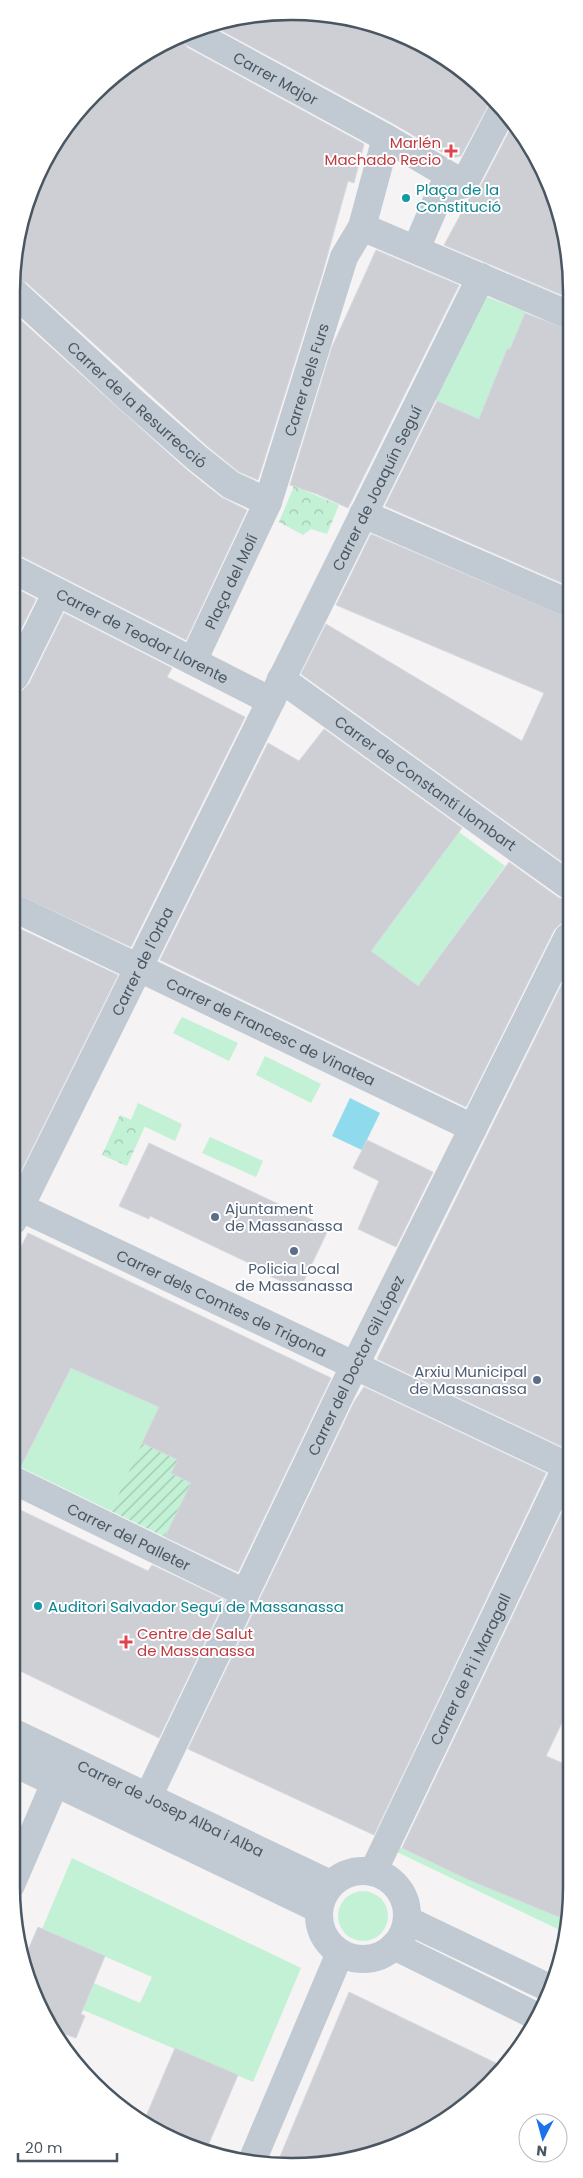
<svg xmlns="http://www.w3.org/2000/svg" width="583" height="2178" font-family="Poppins,sans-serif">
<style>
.grass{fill:#c3f1d5}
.park{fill:url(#park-crowns)}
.garden{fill:url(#garden-furrows)}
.water{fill:#90daee}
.building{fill:#cdcfd5;stroke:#d7d9de}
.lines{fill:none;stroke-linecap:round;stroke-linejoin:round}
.minor{stroke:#c1cad2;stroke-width:28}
.health-dot{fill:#e0444e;stroke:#fff;stroke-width:2}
.culture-dot{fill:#0f9aa8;stroke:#fff;stroke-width:2}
.service-dot{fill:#5c6f8a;stroke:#fff;stroke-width:2}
.labels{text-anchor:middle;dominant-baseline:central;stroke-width:4;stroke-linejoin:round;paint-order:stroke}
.street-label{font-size:15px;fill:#4a5661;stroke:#fff}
.health-label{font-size:15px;fill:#be3a42;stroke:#fff;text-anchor:end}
.culture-label{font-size:15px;fill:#0d838f;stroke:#fff;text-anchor:start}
.service-label{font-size:15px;fill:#4e5e75;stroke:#fff;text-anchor:start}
.rim{fill:none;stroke:#4a5661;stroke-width:2.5}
</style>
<defs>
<pattern id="park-crowns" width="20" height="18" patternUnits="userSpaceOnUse" patternTransform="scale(1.25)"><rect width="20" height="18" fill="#c3f1d5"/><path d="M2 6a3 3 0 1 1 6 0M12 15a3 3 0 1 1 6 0" fill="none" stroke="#a0c6b0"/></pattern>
<pattern id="garden-furrows" width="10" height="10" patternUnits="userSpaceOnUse" patternTransform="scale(1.25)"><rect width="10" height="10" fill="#c3f1d5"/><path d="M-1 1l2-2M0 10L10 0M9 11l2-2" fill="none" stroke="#a0c6b0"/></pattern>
</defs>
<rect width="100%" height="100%" fill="#f5f3f3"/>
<g class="grass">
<path d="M485 296 526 312 510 349H507L496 376 509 432 435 400Z"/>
<path d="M459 832 505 866 418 986 371 951Z"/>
<path d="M182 1017 238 1043 229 1061 173 1033Z"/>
<path d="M265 1056 321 1084 311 1103 256 1075Z"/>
<path d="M138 1103 182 1124 175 1141 131 1120Z"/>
<path d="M210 1137 263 1161 256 1177 202 1153Z"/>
<path d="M72 1367 159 1407 111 1511 20 1467Z"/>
<path d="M397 1846 469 1880 566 1920V1933L395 1851Z"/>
<path d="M72 1858 301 1968 253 2082 31 1988V1956L140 2003 152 1977 42 1929Z"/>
<circle cx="363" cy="1916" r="25"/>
</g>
<g class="park">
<path d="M294 486 339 505 327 534 311 529 303 535 279 522Z"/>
<path d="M120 1115 145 1126 127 1166 102 1155Z"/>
</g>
<path class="garden" d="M142 1443 178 1460 171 1473 201 1488 165 1537 111 1511Z"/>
<path class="water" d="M350 1098 380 1113 362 1150 332 1136Z"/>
<g class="building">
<path d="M237 17H346L431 49 492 98 461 156 452 158 394 124 213 26Z"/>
<path d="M181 40 188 48 364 144 354 183 348 181 322 275 258 480 239 472 207 446 27 283 16 279 17 237 58 136 136 59Z"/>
<path d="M513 124 550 184 569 255V298L444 245 469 199 478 191Z"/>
<path d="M376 250 459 285 348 508 317 494 290 485 332 347Z"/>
<path d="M525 313 569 330V586L385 506 437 401 479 419 507 349H510Z"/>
<path d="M16 316 187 470 221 497 247 510 186 640 23 557 16 555Z"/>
<path d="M371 534 569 618 568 866 301 674 326 624 522 741 544 693 336 605Z"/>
<path d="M15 588 36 599 15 641Z"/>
<path d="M64 613 172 668 167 677 169 678 245 717 131 947 14 893 15 692 23 690 29 684Z"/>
<path d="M324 729 462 828 371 951 418 986 509 862 559 898 568 900V922L560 924 554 930 466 1107 160 960 268 743 299 761Z"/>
<path d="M14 926 118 975 14 1185Z"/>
<path d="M568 972V1052L567 1449 377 1359Z"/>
<path d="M367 1140 433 1172 396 1247 358 1229 379 1181 353 1168Z"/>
<path d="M149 1143 329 1228 300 1289 270 1276 272 1274 150 1216 149 1219 119 1206Z"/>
<path d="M28 1233 331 1378 238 1572 165 1537 191 1483 171 1473 178 1460 142 1443 159 1407 71 1368 21 1466 13 1464V1263Z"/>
<path d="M364 1387 546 1473 374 1835 188 1749 354 1402Z"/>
<path d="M567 1502V1712L546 1756 567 1765 566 1920 469 1880 402 1848Z"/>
<path d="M12 1506 148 1571 152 1565 225 1600 159 1738 12 1667Z"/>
<path d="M38 1927 105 1956 81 2014 85 2016 76 2038 56 2031 32 1993 25 1957Z"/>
<path d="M349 1992 500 2065 462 2109 364 2157 276 2166Z"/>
<path d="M175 2048 238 2075 207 2148 168 2138 147 2122V2114Z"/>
</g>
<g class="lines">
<g class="minor">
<path id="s1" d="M195 34 386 138 464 184"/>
<path d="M464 184 503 109"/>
<path d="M362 227 569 315"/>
<path d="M416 249 441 191 464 184"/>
<path id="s2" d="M16 294 132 401 197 458 231 485 268 502"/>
<path d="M363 514 569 603"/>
<path id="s3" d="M16 571 271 701"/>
<path id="s4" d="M193 661 268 502 344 257 362 227 386 138"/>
<path d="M15 677 57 592"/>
<path id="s5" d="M281 679 568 885"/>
<path id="s6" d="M14 908 473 1128"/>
<path id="s7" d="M13 1204 567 1466"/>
<path id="s8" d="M13 1221 481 277"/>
<path id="s9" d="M13 1480 245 1593"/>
<path id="s10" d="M12 1732 330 1884"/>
<path d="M12 1762 319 1909"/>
<path id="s11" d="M148 1797 340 1395 568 937"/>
<circle cx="363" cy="1915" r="44"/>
<path id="s12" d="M373 1872 567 1466"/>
<path d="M11 1885 55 1783"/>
<path d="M407 1920 549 1988"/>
<path d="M394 1946 538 2017"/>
<path d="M252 2161 340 1953"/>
</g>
</g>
<g class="health-dot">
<path d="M448.5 143.5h5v5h5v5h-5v5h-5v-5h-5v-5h5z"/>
<path d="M123.5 1634.5h5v5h5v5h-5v5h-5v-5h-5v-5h5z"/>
</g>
<g class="culture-dot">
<circle cx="406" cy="198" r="5"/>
<circle cx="38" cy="1606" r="5"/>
</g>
<g class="service-dot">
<circle cx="215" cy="1217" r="5"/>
<circle cx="294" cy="1251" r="5"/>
<circle cx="537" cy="1380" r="5"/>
</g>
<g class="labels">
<g class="street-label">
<text stroke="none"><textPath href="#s1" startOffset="92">Carrer Major</textPath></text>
<text stroke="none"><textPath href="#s4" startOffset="304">Carrer dels Furs</textPath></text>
<text stroke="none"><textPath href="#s2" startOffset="164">Carrer de la Resurrecció</textPath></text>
<text stroke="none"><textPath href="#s8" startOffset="818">Carrer de Joaquín Seguí</textPath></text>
<text stroke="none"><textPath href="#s4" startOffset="88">Plaça del Molí</textPath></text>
<text stroke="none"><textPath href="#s3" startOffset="142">Carrer de Teodor Llorente</textPath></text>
<text stroke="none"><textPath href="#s5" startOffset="178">Carrer de Constantí Llombart</textPath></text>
<text stroke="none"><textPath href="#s8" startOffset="290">Carrer de l'Orba</textPath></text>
<text stroke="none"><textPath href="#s6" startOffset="285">Carrer de Francesc de Vinatea</textPath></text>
<text stroke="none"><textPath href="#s7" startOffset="231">Carrer dels Comtes de Trigona</textPath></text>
<text stroke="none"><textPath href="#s11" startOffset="479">Carrer del Doctor Gil López</textPath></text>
<text stroke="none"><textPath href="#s9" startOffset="129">Carrer del Palleter</textPath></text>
<text stroke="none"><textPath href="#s12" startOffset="225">Carrer de Pi i Maragall</textPath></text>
<text stroke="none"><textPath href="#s10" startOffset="176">Carrer de Josep Alba i Alba</textPath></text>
</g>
<g class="health-label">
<text x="441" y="142">Marlén<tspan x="441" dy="17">Machado Recio</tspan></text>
<text x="137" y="1633" text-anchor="start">Centre de Salut<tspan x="137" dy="17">de Massanassa</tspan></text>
</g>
<g class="culture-label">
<text x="416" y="189">Plaça de la<tspan x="416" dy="17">Constitució</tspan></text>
<text x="48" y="1606">Auditori Salvador Seguí de Massanassa</text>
</g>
<g class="service-label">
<text x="225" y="1208">Ajuntament<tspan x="225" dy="17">de Massanassa</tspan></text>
<text x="294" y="1268" text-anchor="middle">Policia Local<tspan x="294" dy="17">de Massanassa</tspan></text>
<text x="527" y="1371" text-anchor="end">Arxiu Municipal<tspan x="527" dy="17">de Massanassa</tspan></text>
</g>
</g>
<path d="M0 0H583V2178H0ZM291 20H292A271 271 0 0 1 563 291V1887A271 271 0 0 1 292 2158H291A271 271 0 0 1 20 1887V291A271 271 0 0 1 291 20Z" fill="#fff" fill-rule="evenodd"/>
<path class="rim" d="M291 20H292A271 271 0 0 1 563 291V1887A271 271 0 0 1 292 2158H291A271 271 0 0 1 20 1887V291A271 271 0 0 1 291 20Z"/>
<g transform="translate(543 2138) rotate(186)"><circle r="24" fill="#ffffff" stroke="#b7bbc0"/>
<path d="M0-4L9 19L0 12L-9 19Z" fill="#1a73e8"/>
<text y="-8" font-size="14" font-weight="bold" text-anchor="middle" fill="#4a5661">N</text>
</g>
<path d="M18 2153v8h99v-8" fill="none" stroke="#4a5661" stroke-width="2.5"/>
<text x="25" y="2153" font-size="15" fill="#4a5661" stroke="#ffffff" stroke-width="4" paint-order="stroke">20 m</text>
</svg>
